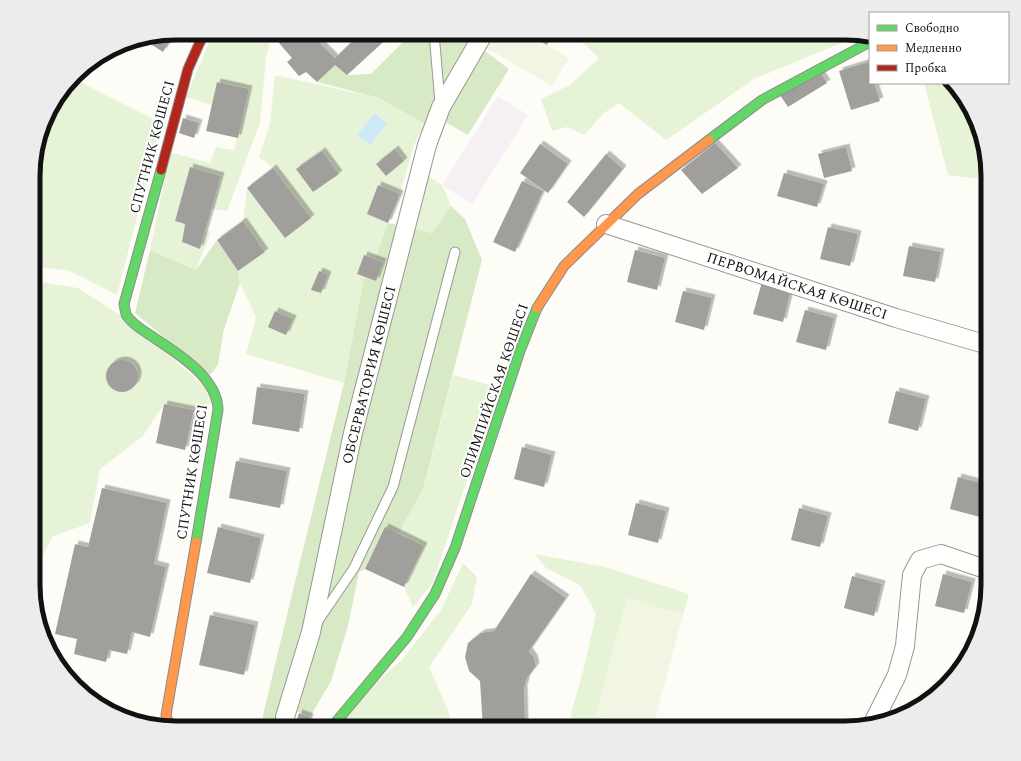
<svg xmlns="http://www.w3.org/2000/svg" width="1021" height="761" font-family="Spectral,serif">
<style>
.industrial{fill:#f5f0f3}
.green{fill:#e7f3d7;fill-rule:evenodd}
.forest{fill:#d8eac5}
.pitch{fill:#f0f6e1}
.water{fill:#cde8f7}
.building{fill:#a19f9c;filter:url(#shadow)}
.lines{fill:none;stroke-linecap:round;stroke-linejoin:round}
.lane-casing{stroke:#979795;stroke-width:11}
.street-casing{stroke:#979795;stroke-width:20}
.fast-casing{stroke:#8e8d8b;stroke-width:11}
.slow-casing{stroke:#8e8d8b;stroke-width:11}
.jam-casing{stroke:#8e8d8b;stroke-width:11}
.lane{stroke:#fffffe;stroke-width:9}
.street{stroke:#fffffe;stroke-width:18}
.fast{stroke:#63d668;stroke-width:9}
.slow{stroke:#ff974d;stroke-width:9}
.jam{stroke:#b3261e;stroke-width:9}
.labels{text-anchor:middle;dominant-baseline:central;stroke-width:4;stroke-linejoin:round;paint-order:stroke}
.street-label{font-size:14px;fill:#111;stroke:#fff}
.rim{fill:none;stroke:#111;stroke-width:5}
</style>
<defs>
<filter id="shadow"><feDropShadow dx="3.5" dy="-3.5" stdDeviation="0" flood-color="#0004"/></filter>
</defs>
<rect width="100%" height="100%" fill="#fdfcf7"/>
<path class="industrial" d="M498 96 528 115 472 204 442 185Z"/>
<g class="green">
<path d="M213 33H272L266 57 260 123 227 211 212 209 221 176 190 168 175 221 185 224 182 242 200 249 206 230 211 232 196 270 150 250 170 152 210 163 216 147 234 150 249 89 217 82 212 105 186 97Z"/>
<path d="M572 33H854L861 35 754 79 666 140 619 103 604 113 584 135 567 127 552 131 541 99 570 85 599 58Z"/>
<path d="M275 75 379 98 425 124 414 145 400 194 378 185 367 214 388 223 375 259 364 255 357 274 364 277 344 383 246 354 256 317 240 283 238 271 265 252 243 221 247 188 285 237 311 218 273 168 259 157 270 124ZM322 151 338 174 313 192 297 169Z"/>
<path d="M74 79 161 123 117 295 70 271 34 266V157L52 105Z"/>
<path d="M924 83H950L973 113 988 180 948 175Z"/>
<path d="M424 173 442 185 451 206 432 233 413 229Z"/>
<path d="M34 281 78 288 134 324 217 398 200 411 164 404 143 436 100 469 90 523 53 536 36 568 49 633 46 642 33 594Z"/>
<path d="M453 375 498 387 433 582 413 607 404 587 423 546 398 534 423 489Z"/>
<path d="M535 554 605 567 689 594 683 614 627 599 596 716 640 728H571V714L585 664 596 614 580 585 546 568Z"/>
<path d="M463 563 477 577 472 604 429 667 448 710 452 728H339L365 692 402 660 441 610Z"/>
</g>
<g class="forest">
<path d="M402 33H479L425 124 379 98 317 82 335 65 348 75 371 74 406 39Z"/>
<path d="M481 48 509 69 468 135 442 120Z"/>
<path d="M451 206 465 219 482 260 423 489 398 534 385 528 365 569 359 572 348 626 331 681 310 717 285 706 280 728H260L285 623 344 383 364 277 376 281 383 262 375 259 388 223 432 233Z"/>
<path d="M217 240 238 271 240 283 224 329 218 365 210 375 135 313 150 250 196 270Z"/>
</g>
<g class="pitch">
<path d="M495 33H526L569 58 552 86 486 48Z"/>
<path d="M627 598 683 614 653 728H640L596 716Z"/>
</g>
<path class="water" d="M375 113 387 124 370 145 357 135Z"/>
<g class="building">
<path d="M175 33 163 52 143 39Z"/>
<path d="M288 33H317L313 36 335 58 361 33H393L347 75 335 65 317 82 306 72 299 76 287 62 292 58 279 43Z"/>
<path d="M526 33H553L547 45Z"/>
<path d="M868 62 870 68V83H874L880 101 851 110 839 71Z"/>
<path d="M819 71 827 83 788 107 780 95Z"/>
<path d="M217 82 249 89 238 138 206 131Z"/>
<path d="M183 118 199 123 194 138 179 133Z"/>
<path d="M715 143 738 168 702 194 681 170Z"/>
<path d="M540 144 568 164 548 193 520 173Z"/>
<path d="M846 147 852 171 824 178 818 154Z"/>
<path d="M395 149 404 161 386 176 376 164Z"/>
<path d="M322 151 339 174 313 192 296 169Z"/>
<path d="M606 154 623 169 584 217 567 202Z"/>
<path d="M190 167 221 176 200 249 182 242 185 224 175 221Z"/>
<path d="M273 168 311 218 285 238 247 188Z"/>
<path d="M784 173 824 184 817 207 777 196Z"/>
<path d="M522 181 543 191 515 252 493 242Z"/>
<path d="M378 185 400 194 388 223 367 214Z"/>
<path d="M243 221 265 252 238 271 217 240Z"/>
<path d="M828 227 858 234 850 266 820 259Z"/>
<path d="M909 246 941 252 935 282 903 276Z"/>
<path d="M635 250 665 258 657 290 627 282Z"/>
<path d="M364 255 383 262 376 281 357 274Z"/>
<path d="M319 271 328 275 321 293 311 290Z"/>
<path d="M762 282 791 290 783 322 753 314Z"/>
<path d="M683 291 712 298 704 330 675 322Z"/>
<path d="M805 310 834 318 826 350 796 342Z"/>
<path d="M275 311 293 319 286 335 268 327Z"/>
<path d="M987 359H988V389L980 387Z"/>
<circle cx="122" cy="376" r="16"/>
<path d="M257 387 305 394 299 432 252 424Z"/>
<path d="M896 391 926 399 918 431 888 423Z"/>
<path d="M164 404 194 410 185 450 156 443Z"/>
<path d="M522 447 552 455 544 487 514 479Z"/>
<path d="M236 461 287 471 280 508 229 498Z"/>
<path d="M958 477 988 485 980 517 950 509Z"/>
<path d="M102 488 167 503 154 564 166 567 150 637 132 632 127 654 109 650 106 662 74 654 77 639 55 634 75 544 88 547Z"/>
<path d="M636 503 666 511 658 543 628 535Z"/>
<path d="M799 508 828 516 820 547 791 540Z"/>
<path d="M218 527 261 538 250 583 207 573Z"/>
<path d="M385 527 424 546 404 587 365 569Z"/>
<path d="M531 574 566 598 529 651 534 658 536 666 527 678 524 688 525 728H483L480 681 469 671 465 657 468 643 481 633 494 631Z"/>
<path d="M943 574 972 582 964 613 935 606Z"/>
<path d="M852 576 882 584 874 616 844 608Z"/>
<path d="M210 615 255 625 244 675 199 665Z"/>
<path d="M299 713 310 717 307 728H294Z"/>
</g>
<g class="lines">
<defs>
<g id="lane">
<path d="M434 33 440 103"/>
<path d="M318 621 354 568 393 487 455 252"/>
</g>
<g id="street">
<path d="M606 224 896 318 988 345"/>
<path d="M874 721 897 675 905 646 912 575 920 560 941 554 988 570"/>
<path d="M285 728V717L311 632 353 433 427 145 441 107 484 33"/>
</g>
<g id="fast">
<path d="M709 140 762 100 870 42"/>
<path d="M161 170 124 304C125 308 125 313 127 316 133 325 144 331 153 337 177 353 218 378 218 410L196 542"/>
<path d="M331 728 407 637 435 594 455 548 520 351 537 308"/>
</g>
<g id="slow">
<path d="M537 308 564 266 638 194 709 140"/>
<path d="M170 728 166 715 196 542"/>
</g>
<path id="jam" d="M161 170 188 69 200 42 206 33"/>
</defs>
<use href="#lane" class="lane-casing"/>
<use href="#street" class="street-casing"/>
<use href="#fast" class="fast-casing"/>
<use href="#slow" class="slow-casing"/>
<use href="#jam" class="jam-casing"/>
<use href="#lane" class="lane"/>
<use href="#street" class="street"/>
<use href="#fast" class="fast"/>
<use href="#slow" class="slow"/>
<use href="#jam" class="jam"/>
</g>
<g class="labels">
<g class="street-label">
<text transform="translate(152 147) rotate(-75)">СПУТНИК КӨШЕСІ</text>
<text transform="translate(797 286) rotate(18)">ПЕРВОМАЙСКАЯ КӨШЕСІ</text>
<text transform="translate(369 375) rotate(-76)">ОБСЕРВАТОРИЯ КӨШЕСІ</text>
<text transform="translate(494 391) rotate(-71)">ОЛИМПИЙСКАЯ КӨШЕСІ</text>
<text transform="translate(192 472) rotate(-81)">СПУТНИК КӨШЕСІ</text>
</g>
</g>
<path d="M0 0H1021V761H0ZM176 40H845A136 136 0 0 1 981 176V585A136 136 0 0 1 845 721H176A136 136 0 0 1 40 585V176A136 136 0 0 1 176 40Z" fill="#ececec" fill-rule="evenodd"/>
<path class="rim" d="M176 40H845A136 136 0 0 1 981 176V585A136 136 0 0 1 845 721H176A136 136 0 0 1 40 585V176A136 136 0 0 1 176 40Z"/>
<rect x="869" y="12" width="140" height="72" fill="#ffffff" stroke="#a0a0a0"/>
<rect x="877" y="25" width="20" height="6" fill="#63d668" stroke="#a0a0a0"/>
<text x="905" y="32" font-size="12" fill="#111111">Свободно</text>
<rect x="877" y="45" width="20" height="6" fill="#ff974d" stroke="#a0a0a0"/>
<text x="905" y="52" font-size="12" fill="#111111">Медленно</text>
<rect x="877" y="65" width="20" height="6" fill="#b3261e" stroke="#a0a0a0"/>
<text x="905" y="72" font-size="12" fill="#111111">Пробка</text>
</svg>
